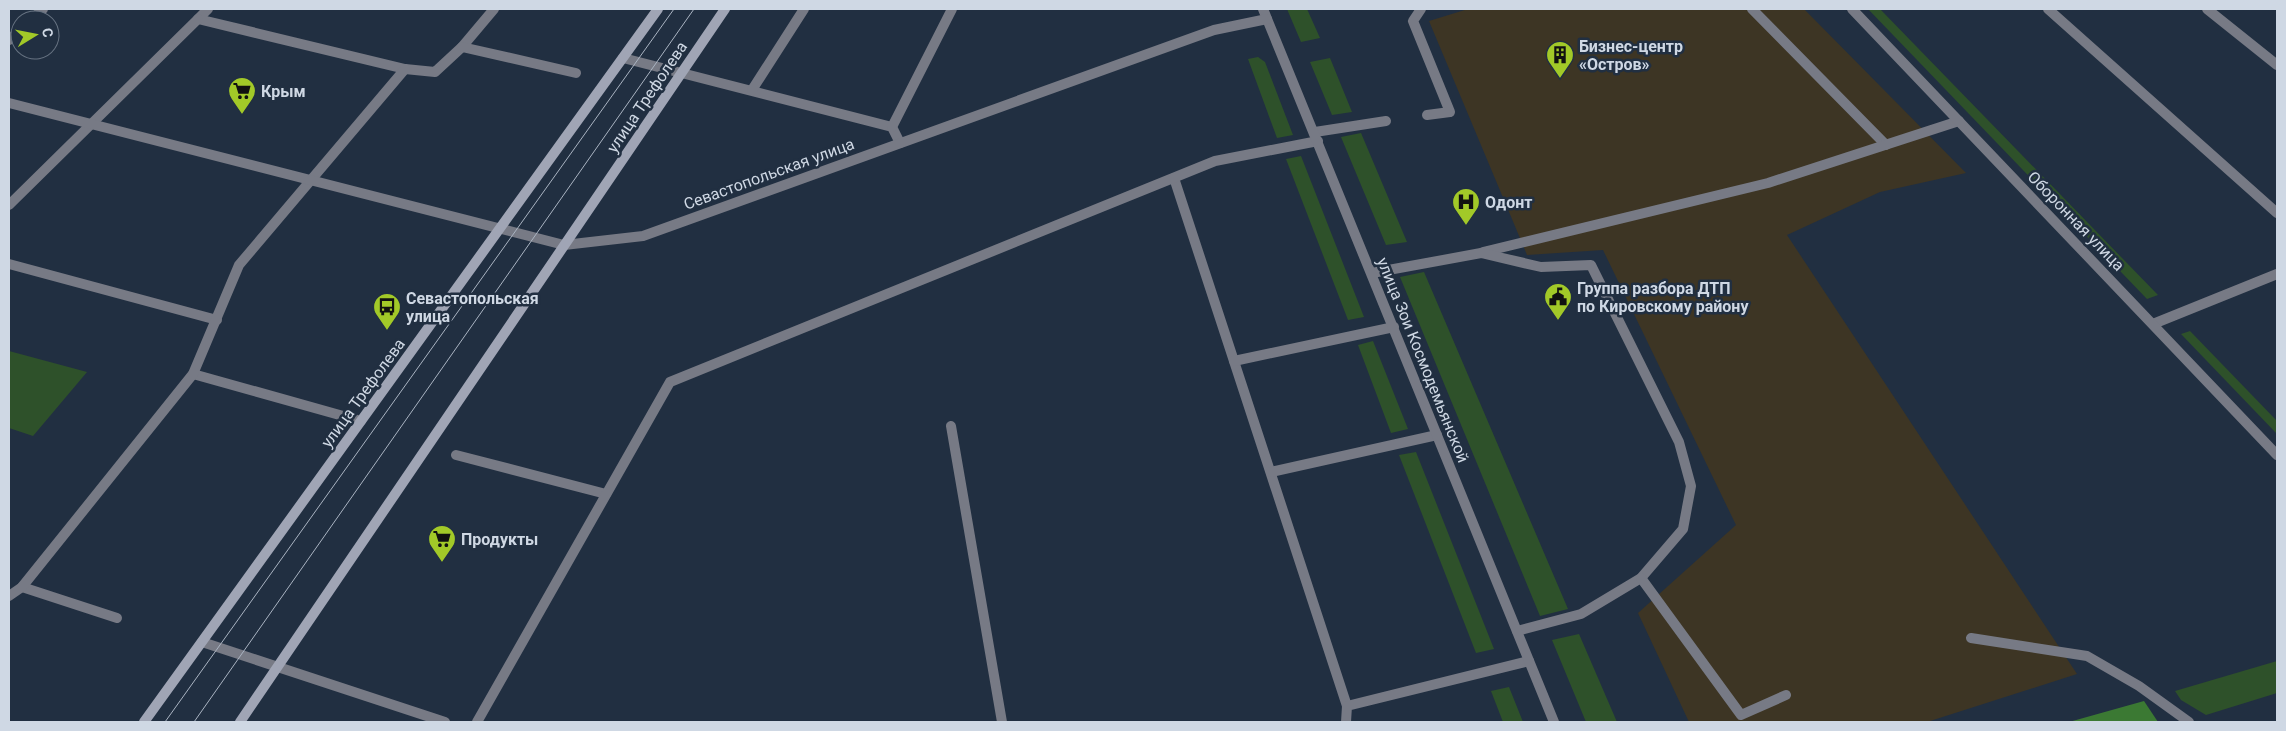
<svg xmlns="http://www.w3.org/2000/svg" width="2286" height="731" font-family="Roboto,sans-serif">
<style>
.industrial{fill:#3d3524}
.green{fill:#2e512a}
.forest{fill:#3b7933}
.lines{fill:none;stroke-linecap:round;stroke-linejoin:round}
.lane{stroke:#777a85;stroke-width:10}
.street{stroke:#777a85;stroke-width:10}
.secondary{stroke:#a0a5b5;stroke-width:10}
.tram{stroke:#aab4c2;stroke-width:1}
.labels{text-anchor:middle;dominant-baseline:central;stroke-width:5;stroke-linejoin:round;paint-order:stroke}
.poi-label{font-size:16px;font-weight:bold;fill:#cfd8e4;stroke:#212f41;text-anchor:start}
.street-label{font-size:16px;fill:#cfd8e4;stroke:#212f41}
</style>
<rect width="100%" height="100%" fill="#212f41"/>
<path class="industrial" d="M1468 9H1804L1966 173 1880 192 1787 235 2077 674 1927 722H1689L1638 613 1736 525 1603 250 1527 255 1429 21Z"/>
<g class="green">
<path d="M1287 9H1307L1320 38 1301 42Z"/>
<path d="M1868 9H1880L2158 295 2147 299Z"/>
<path d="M1258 57 1265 62 1293 135 1277 138 1248 59Z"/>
<path d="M1330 58 1352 112 1332 115 1310 62Z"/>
<path d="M1361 133 1407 242 1386 245 1341 137Z"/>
<path d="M1301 156 1364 317 1348 320 1286 159Z"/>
<path d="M1424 272 1568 609 1540 616 1400 277Z"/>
<path d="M2190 331 2277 421V434L2181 334Z"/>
<path d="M1373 341 1408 429 1391 433 1358 345Z"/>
<path d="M9 351 87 372 33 436 9 428Z"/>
<path d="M1416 452 1494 649 1476 653 1399 455Z"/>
<path d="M1579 634 1617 722H1586L1552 640Z"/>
<path d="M2277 661V693L2206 715 2181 700 2175 691Z"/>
<path d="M1509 687 1523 722H1503L1491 691Z"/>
</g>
<path class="forest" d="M2144 701 2158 722H2069Z"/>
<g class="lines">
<g class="lane">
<path d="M208 9 198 19 405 69 435 72 462 47 494 9"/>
<path d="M1421 9 1413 21 1450 112 1427 115"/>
<path d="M1752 9 1886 145"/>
<path d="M2048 9 2277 213"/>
<path d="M2207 9 2277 65"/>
<path d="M31 20 43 9"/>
<path d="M9 40 20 30"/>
<path d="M462 47 576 73"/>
<path d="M623 58 892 127 900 143"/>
<path d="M752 90 804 9"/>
<path d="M892 127 952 9"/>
<path d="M1315 132 1386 121"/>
<path d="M1174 178 1347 706"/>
<path d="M9 205 198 19"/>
<path d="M1483 252 1768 183 1959 121"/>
<path d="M9 264 217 320"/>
<path d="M1372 273 1481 253 1541 267 1591 265 1679 442 1691 486 1683 529 1641 578 1581 614 1517 631"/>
<path d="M2153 324 2277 274"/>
<path d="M1234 361 1394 327"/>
<path d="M193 374 361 421"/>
<path d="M951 426 1002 722"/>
<path d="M456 455 606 494"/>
<path d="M1271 472 1437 435"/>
<path d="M1641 578 1741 715 1786 695"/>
<path d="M22 587 117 618"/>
<path d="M9 596 22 587 193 374 239 265 405 69"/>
<path d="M1971 638 2087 656 2139 686 2189 722"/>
<path d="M202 642 445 722"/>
<path d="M477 722 670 382 1215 161 1318 141"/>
<path d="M1346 722 1347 706 1529 661"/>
</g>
<g class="street">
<path d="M1263 9 1554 722"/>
<path d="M1852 9 2277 455"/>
<path d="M9 103 564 245 643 236 1214 30 1267 19"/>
</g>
<g class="secondary">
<path d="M144 722 658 9"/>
<path d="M240 722 725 9"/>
</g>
<g class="tram">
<path d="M165 722 674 9"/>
<path d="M194 722 694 9"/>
</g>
</g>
<defs>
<symbol id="building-pin" viewBox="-11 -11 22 30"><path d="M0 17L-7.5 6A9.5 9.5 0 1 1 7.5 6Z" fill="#a2c928" stroke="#212f41"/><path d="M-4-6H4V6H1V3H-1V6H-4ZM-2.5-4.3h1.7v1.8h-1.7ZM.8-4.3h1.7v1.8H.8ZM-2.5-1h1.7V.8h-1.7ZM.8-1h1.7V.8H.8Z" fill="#111"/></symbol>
<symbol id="supermarket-pin" viewBox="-11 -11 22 30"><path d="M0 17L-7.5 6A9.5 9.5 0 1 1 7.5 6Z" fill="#a2c928" stroke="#212f41"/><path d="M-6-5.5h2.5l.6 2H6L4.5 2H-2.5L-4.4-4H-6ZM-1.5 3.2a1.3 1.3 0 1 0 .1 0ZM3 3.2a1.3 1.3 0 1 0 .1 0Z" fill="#111"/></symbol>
<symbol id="hospital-pin" viewBox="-11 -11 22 30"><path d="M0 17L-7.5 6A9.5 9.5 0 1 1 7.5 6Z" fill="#a2c928" stroke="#212f41"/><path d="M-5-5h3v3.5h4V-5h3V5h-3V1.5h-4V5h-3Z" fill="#111"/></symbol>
<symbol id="civic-pin" viewBox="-11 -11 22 30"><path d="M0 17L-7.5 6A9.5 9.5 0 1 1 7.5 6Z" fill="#a2c928" stroke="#212f41"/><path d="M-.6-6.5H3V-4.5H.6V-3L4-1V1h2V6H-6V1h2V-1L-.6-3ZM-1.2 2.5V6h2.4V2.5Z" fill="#111"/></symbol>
<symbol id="bus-pin" viewBox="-11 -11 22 30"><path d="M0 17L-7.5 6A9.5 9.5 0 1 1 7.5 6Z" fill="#a2c928" stroke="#212f41"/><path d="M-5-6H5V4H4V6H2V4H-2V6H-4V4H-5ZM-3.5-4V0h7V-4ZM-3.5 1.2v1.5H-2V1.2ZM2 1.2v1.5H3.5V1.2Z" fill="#111"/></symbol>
</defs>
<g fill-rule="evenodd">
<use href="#building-pin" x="1544" y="39" width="32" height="43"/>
<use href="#supermarket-pin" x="226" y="75" width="32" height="43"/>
<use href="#hospital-pin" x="1450" y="186" width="32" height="43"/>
<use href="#civic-pin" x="1542" y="281" width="32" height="43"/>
<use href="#bus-pin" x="371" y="291" width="32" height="43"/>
<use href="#supermarket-pin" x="426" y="523" width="32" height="43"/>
</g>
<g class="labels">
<g class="poi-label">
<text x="1579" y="46">Бизнес-центр<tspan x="1579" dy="18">«Остров»</tspan></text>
<text x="261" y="91">Крым</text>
<text x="1485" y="202">Одонт</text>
<text x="1577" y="288">Группа разбора ДТП<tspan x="1577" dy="18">по Кировскому району</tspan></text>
<text x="406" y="298">Севастопольская<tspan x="406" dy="18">улица</tspan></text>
<text x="461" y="539">Продукты</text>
</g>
<g class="street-label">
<text transform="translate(647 97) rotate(-56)">улица Трефолева</text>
<text transform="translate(769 174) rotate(-20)">Севастопольская улица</text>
<text transform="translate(2076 221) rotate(46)">Оборонная улица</text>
<text transform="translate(1423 360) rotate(68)">улица Зои Космодемьянской</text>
<text transform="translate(363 393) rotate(-54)">улица Трефолева</text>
</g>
</g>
<rect width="2286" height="731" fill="none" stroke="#cfd8e4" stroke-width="20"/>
<g transform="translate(35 35) rotate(80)"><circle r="24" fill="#212f41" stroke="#677382"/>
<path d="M0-4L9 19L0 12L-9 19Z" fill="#a2c928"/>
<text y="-8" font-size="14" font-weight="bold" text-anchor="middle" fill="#cfd8e4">С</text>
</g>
</svg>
